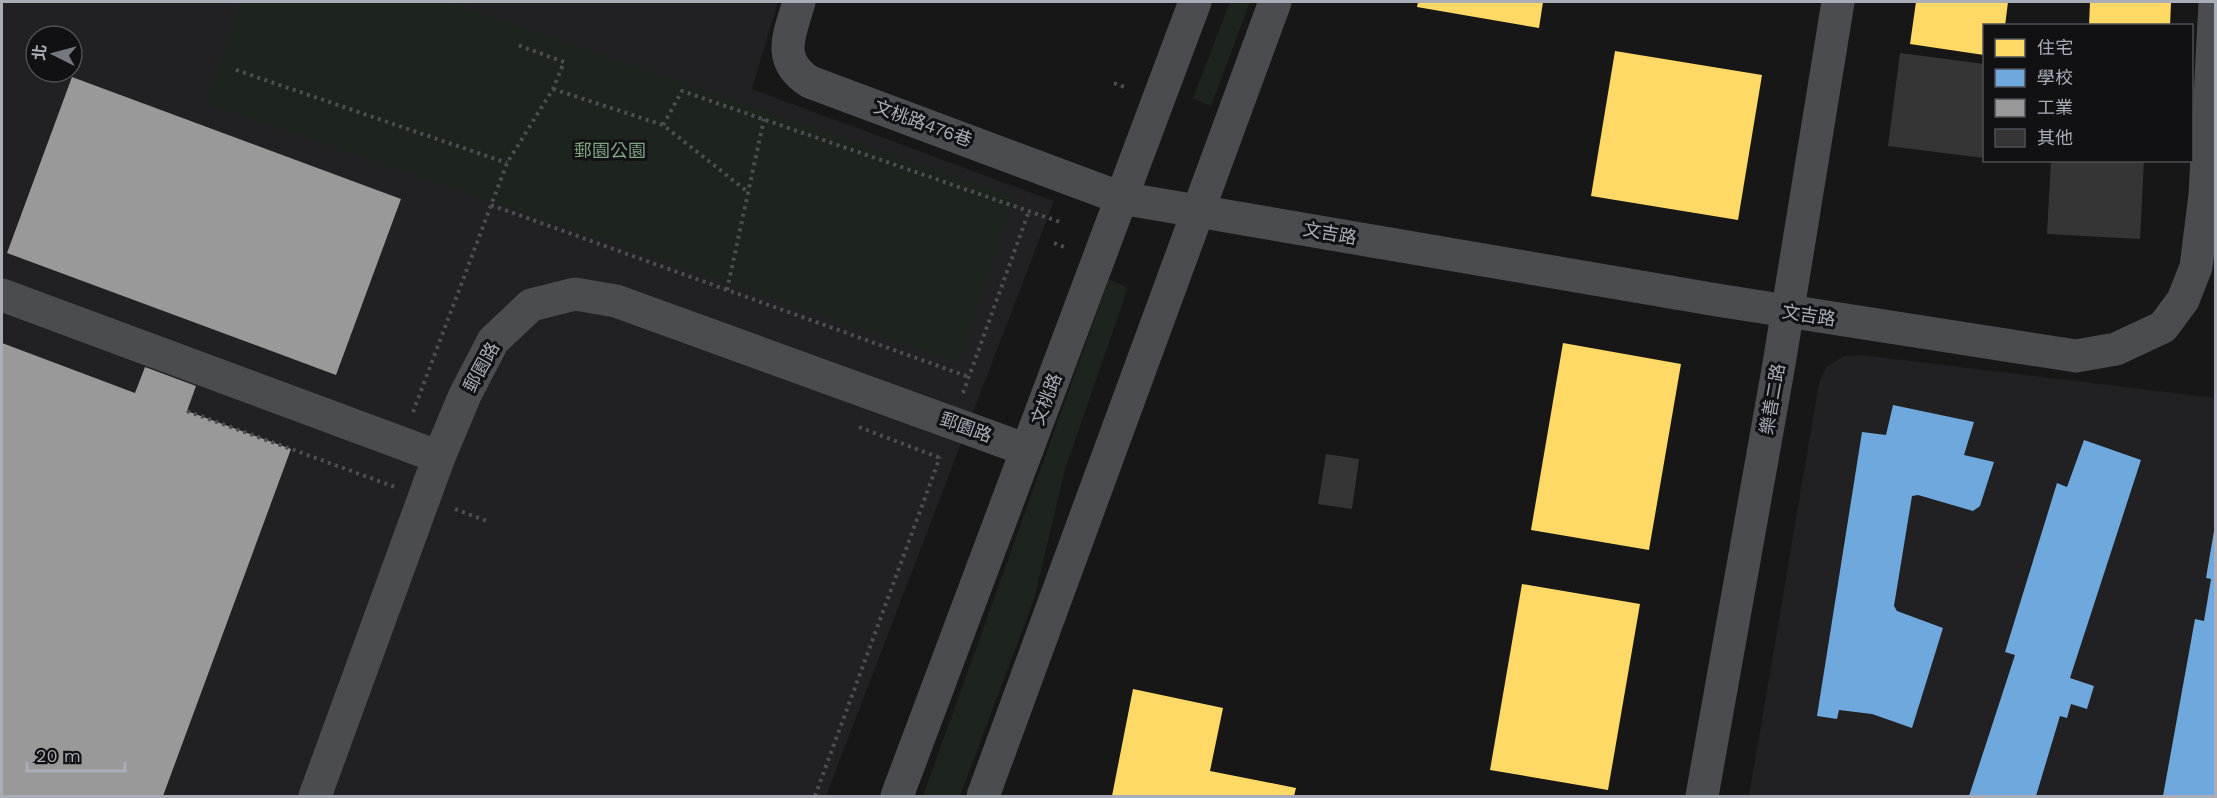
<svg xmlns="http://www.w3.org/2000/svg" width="2217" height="798" font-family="'Work Sans','Noto Sans TC',sans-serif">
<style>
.built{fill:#212123;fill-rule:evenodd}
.green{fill:#1d241e}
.homes{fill:#ffd966}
.schools{fill:#6fa8dc}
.industry{fill:#999}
.building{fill:#353536}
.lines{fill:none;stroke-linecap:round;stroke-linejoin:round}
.path{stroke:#4d4e52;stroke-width:4;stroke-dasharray:3 4.5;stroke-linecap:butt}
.minor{stroke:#4b4c50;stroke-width:33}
.labels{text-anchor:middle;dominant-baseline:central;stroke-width:6;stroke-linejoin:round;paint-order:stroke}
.street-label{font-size:18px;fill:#a8adb8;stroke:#111113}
.park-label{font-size:18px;fill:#7fa381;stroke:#111113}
</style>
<rect width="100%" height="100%" fill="#171717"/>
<g class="built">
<path d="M2 2H778L752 89 1054 201 826 796H2ZM36 36H72V72H36Z"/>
<path d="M1861 355 2215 398V796H1749L1819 383 1826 367 1844 356Z"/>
</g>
<g class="green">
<path d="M241 2H449L1015 197 958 363 206 103Z"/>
<path d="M1230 2H1250L1211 106 1193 98Z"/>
<path d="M1109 279 1128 288 1065 469 1035 596 960 796H923Z"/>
</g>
<g class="homes">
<path d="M1418 2H1543L1539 28 1417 7Z"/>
<path d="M1916 2H2008L2005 26H1984V55L1910 44Z"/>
<path d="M2090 2H2171L2170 26H2089Z"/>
<path d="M1615 51 1762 75 1738 220 1591 196Z"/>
<path d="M1563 343 1681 364 1649 550 1531 530Z"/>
<path d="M1522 584 1640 604 1608 790 1490 770Z"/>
<path d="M1133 689 1223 708 1210 771 1296 788 1294 796H1112Z"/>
</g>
<g class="schools">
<path d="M1893 405 1974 422 1964 455 1994 462 1980 506 1973 511 1918 495 1912 496 1894 606 1897 611 1943 628 1912 728 1872 714 1839 710 1837 719 1817 716 1862 432 1886 435Z"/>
<path d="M2084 440 2141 460 2070 678 2094 686 2087 709 2071 704 2067 718 2060 716 2036 796H1969L2015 655 2005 652 2057 483 2067 487Z"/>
<path d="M2214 531 2216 796H2163L2195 619 2204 621 2211 579 2206 578Z"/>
</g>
<g class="industry">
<path d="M72 77 401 199 336 375 7 253Z"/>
<path d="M2 343 135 393 145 367 196 386 187 411 291 449 163 796H2Z"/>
</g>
<g class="building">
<path d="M1900 53 1984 64V158L1888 146Z"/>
<path d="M2051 160H2144L2140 239 2047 234Z"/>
<path d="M1326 454 1359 459 1352 509 1318 504Z"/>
</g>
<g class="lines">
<g class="path">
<path d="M236 70 507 163"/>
<path d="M1114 83 1127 88"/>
<path d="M553 89 663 125 748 192"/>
<path d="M663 125 682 91 1060 222"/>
<path d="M491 205 969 377"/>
<path d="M1054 243 1067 248"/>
<path d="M727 290 764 119"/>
<path d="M963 393 1029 211"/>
<path d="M187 411 395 487"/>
<path d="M413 412 507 163 553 89 564 62 515 44"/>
<path d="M859 427 940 458"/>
<path d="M455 509 487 521"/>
<path d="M815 796 940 457"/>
</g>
<g class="minor">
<path d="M799 2C790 34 775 60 810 82L1121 198 1717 300 2076 356 2116 349 2163 327 2183 300 2196 267 2205 195 2215 2"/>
<path d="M2 295 439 457"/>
<path d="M315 796 439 457 465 395 493 341 531 305 575 294 616 301 1027 450"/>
<path d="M897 796 1195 2"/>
<path d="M983 796 1275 2"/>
<path d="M1702 796 1779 364 1838 2"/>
</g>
</g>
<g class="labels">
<g class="street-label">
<text transform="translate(923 123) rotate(20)">文桃路476巷</text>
<text transform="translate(1330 233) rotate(10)">文吉路</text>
<text transform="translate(1809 315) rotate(9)">文吉路</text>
<text transform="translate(481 367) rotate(-61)">郵園路</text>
<text transform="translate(1046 399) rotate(-69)">文桃路</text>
<text transform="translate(1772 399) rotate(-80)">樂善二路</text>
<text transform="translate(966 427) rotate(20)">郵園路</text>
</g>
<g class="park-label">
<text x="610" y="150">郵園公園</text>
</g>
</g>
<rect width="2217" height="798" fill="none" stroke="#a8adb8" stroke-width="6"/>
<rect x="1983" y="24" width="210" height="138" fill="#111113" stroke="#4d4f55" stroke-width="1.5"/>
<rect x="1995" y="39" width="30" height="18" fill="#ffd966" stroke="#4d4f55" stroke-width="1.5"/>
<text x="2037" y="54" font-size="18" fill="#a8adb8">住宅</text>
<rect x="1995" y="69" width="30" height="18" fill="#6fa8dc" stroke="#4d4f55" stroke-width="1.5"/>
<text x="2037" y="84" font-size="18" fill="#a8adb8">學校</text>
<rect x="1995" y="99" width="30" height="18" fill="#999999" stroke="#4d4f55" stroke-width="1.5"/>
<text x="2037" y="114" font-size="18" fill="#a8adb8">工業</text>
<rect x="1995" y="129" width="30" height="18" fill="#353536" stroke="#4d4f55" stroke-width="1.5"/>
<text x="2037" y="144" font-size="18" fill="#a8adb8">其他</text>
<g transform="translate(54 54) rotate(276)"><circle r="28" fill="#111113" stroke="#4d4f55" stroke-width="1.5"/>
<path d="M0-4.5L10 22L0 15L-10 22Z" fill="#757880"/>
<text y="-9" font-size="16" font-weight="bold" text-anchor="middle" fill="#a8adb8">北</text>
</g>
<path d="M27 762v9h98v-9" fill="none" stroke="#a8adb8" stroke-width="3"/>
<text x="36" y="762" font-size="18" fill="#a8adb8" stroke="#111113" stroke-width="4.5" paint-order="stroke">20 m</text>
</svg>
